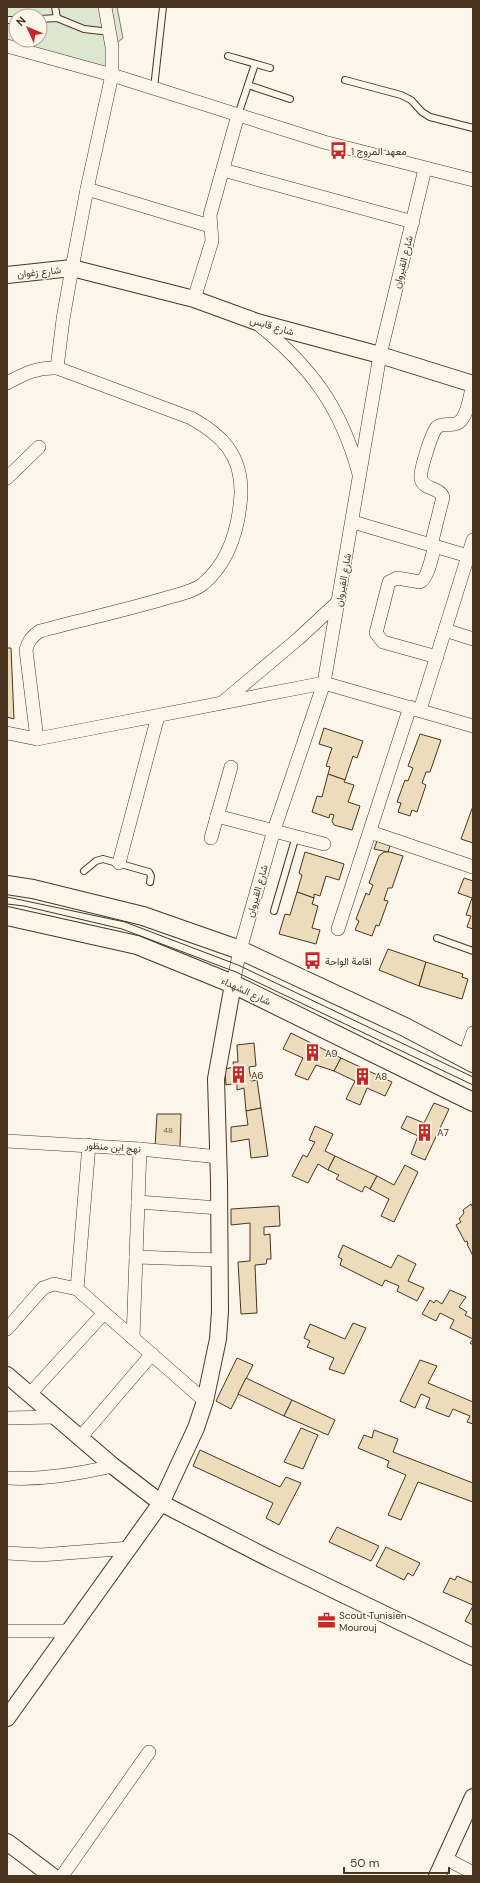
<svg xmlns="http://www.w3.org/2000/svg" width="480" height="1883" font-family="'DM Sans',Vazirmatn,sans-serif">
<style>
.green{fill:#dce7d0;stroke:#887966;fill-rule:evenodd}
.building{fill:#ecdcbc;stroke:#4a3520}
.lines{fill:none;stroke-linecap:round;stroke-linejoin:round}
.service-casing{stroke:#4a3520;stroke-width:8}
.minor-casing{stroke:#4a3520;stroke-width:14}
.tertiary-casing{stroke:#4a3520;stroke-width:18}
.secondary-casing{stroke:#4a3520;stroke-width:20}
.service{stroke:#fbf6e9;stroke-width:6}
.minor{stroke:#fbf6e9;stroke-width:13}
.tertiary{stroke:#fbf6e9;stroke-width:16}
.secondary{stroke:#fbf6e9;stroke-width:18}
.tram{stroke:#4a3520;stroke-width:1}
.labels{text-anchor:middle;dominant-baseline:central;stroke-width:3;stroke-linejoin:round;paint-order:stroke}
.number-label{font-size:8px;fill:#725f47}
.poi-label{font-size:10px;fill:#4a3520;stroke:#fbf6e9;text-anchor:start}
.street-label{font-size:10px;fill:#4a3520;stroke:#fbf6e9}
</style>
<rect width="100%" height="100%" fill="#fbf6e9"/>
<path class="green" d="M7 7H117L123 38 109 49 110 71 7 46ZM16 16H40V40H16Z"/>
<g class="building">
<path d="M7 648H11L14 719 7 717Z"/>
<path d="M324 728 363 741 357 758 353 756 345 780 328 774 330 767 326 766 332 748 319 744Z"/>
<path d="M420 734 441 740 430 772H426L422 783 426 785 417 812 412 810 410 816 398 812 401 803 397 802 405 780 408 781 413 768 408 766Z"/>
<path d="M328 774 345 780 344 782 354 785 348 802 360 806 352 830 334 825 332 821 334 815 330 814 329 818 312 812 317 796 322 797Z"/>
<path d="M473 806V843L461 839Z"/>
<path d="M377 841 390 846 388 852 374 849Z"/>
<path d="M305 852 344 864 339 880 326 876 320 896 314 894V898L297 892 302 875 299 873Z"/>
<path d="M384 852H390L403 856 392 888H388L384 900 388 901 379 926 376 925 372 936 355 930 359 921 356 919 366 893 369 895 373 885 369 883 379 856Z"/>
<path d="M464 878 473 881V929L467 927 471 916 466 915 472 898 458 893Z"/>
<path d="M297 892 314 898 312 904 318 906 312 928 320 930 316 944 279 934 285 914 290 915Z"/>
<path d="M388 949 426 962 419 986 379 970Z"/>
<path d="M426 962 463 974 462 977 468 979 462 999 419 986Z"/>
<path d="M291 1033 341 1058 334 1071 316 1065 308 1080 295 1075 303 1058 283 1049Z"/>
<path d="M254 1043 256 1066 249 1067 251 1081 257 1080 261 1108 246 1111 244 1088 237 1090V1083L226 1085 225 1069 234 1067 233 1062H238L237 1045Z"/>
<path d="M341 1058 392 1082 385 1096 367 1088 360 1105 346 1099 355 1081 334 1071Z"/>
<path d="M434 1103 449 1109 425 1160 411 1154 418 1136 401 1128 407 1116 424 1123Z"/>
<path d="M261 1108 268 1156 251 1158 249 1139 231 1142V1127L248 1125 246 1111Z"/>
<path d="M157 1114H181L180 1148 155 1147Z"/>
<path d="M315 1126 333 1134 325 1151 335 1156 328 1170 318 1164 308 1183 292 1176 303 1155 307 1157 315 1142 309 1140Z"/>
<path d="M335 1156 377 1176 370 1189 365 1186 362 1192 336 1179 339 1175 328 1170Z"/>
<path d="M405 1165 418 1172 394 1222 381 1216 389 1199 370 1189 377 1176 394 1185Z"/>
<path d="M471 1204 473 1208V1256L467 1244H468L467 1241 465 1242 456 1225 461 1222 459 1219 464 1213 463 1210Z"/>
<path d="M279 1206 280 1226 264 1227V1235L270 1234 271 1259H267L266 1264 255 1265 257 1313 241 1314 238 1262 250 1261V1223L231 1225V1209Z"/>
<path d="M343 1245 391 1268 398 1255 416 1264 408 1281 424 1288 417 1301 397 1291 399 1286 385 1280 382 1286 340 1265 342 1259 338 1257Z"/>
<path d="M450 1290 466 1297 459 1307 467 1312 465 1315 473 1319V1345L470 1343 473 1339 450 1328 454 1320 440 1313 436 1321 422 1314 430 1300 434 1303 436 1300 442 1304Z"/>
<path d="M353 1323 366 1328 344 1374 329 1369 334 1358 307 1347 310 1341 304 1338 310 1324 345 1339Z"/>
<path d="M237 1358 253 1365 231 1409 216 1401Z"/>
<path d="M420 1360 437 1366 428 1383 473 1402V1424L467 1422 470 1416 453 1409 449 1417 426 1408 430 1398 421 1394 415 1408 400 1401Z"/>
<path d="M246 1378 292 1400 284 1416 238 1394Z"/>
<path d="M292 1400 335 1420 328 1435 284 1416Z"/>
<path d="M301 1428 318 1435 303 1469 284 1462Z"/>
<path d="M374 1430 398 1439 393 1452 473 1483V1502L418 1482 401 1520 388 1515 406 1475 387 1467 389 1461 358 1448 364 1435 372 1438Z"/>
<path d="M200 1450 280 1487 286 1477 301 1483 279 1525 266 1518 273 1503 193 1466Z"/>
<path d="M337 1527 379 1546 371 1561 329 1542Z"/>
<path d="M386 1547 420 1563 413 1576 408 1573 404 1580 376 1566Z"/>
<path d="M457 1576 473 1583V1605L443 1592 450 1578 455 1580Z"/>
<path d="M473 1606V1625L465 1621Z"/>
</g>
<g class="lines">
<defs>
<g id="service">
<path d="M55 7 57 18"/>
<path d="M40 19 57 18 84 29 110 32"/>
<path d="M7 20H16"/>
<path d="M228 56 270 68"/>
<path d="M345 80 401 95 411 100 422 112 430 117 473 128"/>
<path d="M248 85 290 99"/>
<path d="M154 88 163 7"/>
<path d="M238 115 255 64"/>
<path d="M84 871 96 861 103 859 149 872 151 876 150 882"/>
<path d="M274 911 296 836"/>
<path d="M437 938 473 951"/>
</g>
<g id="minor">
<path d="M7 46 112 75 324 142 473 180"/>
<path d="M223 170 413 222"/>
<path d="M87 189 210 226"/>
<path d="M194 299 212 241 210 215 238 115"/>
<path d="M258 324C311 367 341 407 359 474"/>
<path d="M57 368 63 319 72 268 87 189 112 75V47L105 7"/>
<path d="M7 383C24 374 37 367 57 368L191 418C222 435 242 455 241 494 239 527 229 562 203 584 193 592 176 595 163 599 122 611 81 620 40 631 32 636 28 641 26 650L37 739"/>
<path d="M7 478 39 447"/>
<path d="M353 522 468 556"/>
<path d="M431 545 443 497C439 487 424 490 421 479 419 472 432 432 437 427 445 421 455 429 462 419 469 410 470 394 473 384"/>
<path d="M435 546C432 555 428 579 420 582L397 578 389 582 376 633 383 642 437 657"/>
<path d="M445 630 473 639"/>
<path d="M223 702 298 639 339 601"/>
<path d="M420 710 473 540"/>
<path d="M7 733 37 739 324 683 473 726"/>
<path d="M217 816 324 844"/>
<path d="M370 832 473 867"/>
<path d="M211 838 231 767"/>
<path d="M119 863 158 716"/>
<path d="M338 929 410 707"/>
<path d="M233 984 240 950 274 830 324 683 380 355 425 169"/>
<path d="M464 1059 473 1033"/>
<path d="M7 1141 140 1149 219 1157"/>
<path d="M89 1145 77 1289 205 1401"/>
<path d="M138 1202 219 1208"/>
<path d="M136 1257 220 1260"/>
<path d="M7 1329 43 1288 54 1284 77 1289"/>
<path d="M133 1338 140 1149"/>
<path d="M29 1395 104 1313"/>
<path d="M7 1418 55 1417"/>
<path d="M80 1438 152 1354"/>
<path d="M7 1478C43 1480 77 1474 113 1466"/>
<path d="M7 1553 41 1555 130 1548"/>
<path d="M7 1631H69"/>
<path d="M445 1858 473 1873"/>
<path d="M62 1876 149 1752"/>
</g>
<g id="tertiary">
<path d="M7 275 72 268 194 299 257 322 380 355 473 384"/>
<path d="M7 1375 113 1466 161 1503 270 1559 473 1657"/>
<path d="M7 1718 161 1503 196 1428 205 1401 218 1339 220 1311 219 1181 216 1079 233 984"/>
<path d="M7 1842 52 1876"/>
<path d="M437 1876 473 1797"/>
</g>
<g id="secondary">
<path d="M7 885 33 889 143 916 240 950 405 1027 473 1063"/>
<path d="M7 916 137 945 233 984 473 1102"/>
</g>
</defs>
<use href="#service" class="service-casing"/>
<use href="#minor" class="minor-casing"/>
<use href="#tertiary" class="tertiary-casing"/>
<use href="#secondary" class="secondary-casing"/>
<use href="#service" class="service"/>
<use href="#minor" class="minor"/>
<use href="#tertiary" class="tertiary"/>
<use href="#secondary" class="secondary"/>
<g class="tram">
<path d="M7 897 125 922 238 965 473 1077"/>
<path d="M7 904 24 906 122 929 236 972 473 1085"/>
</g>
</g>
<defs>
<symbol id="bus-bare" viewBox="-9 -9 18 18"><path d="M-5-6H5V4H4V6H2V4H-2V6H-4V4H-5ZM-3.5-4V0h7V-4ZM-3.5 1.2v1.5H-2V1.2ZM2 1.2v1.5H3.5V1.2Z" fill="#c62828" stroke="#fbf6e9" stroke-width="2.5" paint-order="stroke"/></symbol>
<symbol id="building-bare" viewBox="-9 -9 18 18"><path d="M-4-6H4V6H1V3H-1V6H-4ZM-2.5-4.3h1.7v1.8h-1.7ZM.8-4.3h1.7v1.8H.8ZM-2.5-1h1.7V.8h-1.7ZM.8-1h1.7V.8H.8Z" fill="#c62828" stroke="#fbf6e9" stroke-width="2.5" paint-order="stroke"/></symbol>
<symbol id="office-bare" viewBox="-9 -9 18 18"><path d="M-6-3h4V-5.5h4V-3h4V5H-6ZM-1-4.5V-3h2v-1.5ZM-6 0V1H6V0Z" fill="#c62828" stroke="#fbf6e9" stroke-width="2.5" paint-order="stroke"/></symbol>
</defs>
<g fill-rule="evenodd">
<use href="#bus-bare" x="326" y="138" width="25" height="25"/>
<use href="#bus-bare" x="300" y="948" width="25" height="25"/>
<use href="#building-bare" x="300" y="1040" width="25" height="25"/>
<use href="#building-bare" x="226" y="1062" width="25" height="25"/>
<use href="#building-bare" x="350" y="1064" width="25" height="25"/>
<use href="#building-bare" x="412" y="1120" width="25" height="25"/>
<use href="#office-bare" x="314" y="1608" width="25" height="25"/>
</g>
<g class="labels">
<g class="number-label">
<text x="168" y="1130">48</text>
</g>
<g class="poi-label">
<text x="351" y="151">معهد المروج 1</text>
<text x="325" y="961">اقامة الواحة</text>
<text x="325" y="1053">A9</text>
<text x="251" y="1075">A6</text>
<text x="375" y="1076">A8</text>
<text x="437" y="1132">A7</text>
<text x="339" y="1615">Scout Tunisien<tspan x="339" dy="12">Mourouj</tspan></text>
</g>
<g class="street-label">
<text transform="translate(403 262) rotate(-76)">شارع القيروان</text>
<text transform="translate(39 272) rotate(-6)">شارع زغوان</text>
<text transform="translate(272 326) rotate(16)">شارع قابس</text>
<text transform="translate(343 580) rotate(-80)">شارع القيروان</text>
<text transform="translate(257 891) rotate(-74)">شارع القيروان</text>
<text transform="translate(246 991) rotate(25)">شارع الشهداء</text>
<text transform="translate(113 1147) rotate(4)">نهج ابن منظور</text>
</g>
</g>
<rect width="480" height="1883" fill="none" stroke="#4a3520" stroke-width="16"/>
<g transform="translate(28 28) rotate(314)"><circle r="19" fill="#fbf6e9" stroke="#b4a999"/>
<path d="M0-3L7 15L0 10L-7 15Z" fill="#c62828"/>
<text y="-6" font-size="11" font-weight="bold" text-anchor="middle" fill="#4a3520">N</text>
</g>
<path d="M344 1867v6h105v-6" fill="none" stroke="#4a3520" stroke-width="2"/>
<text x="350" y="1867" font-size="12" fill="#4a3520" stroke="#fbf6e9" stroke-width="3" paint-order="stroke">50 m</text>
</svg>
